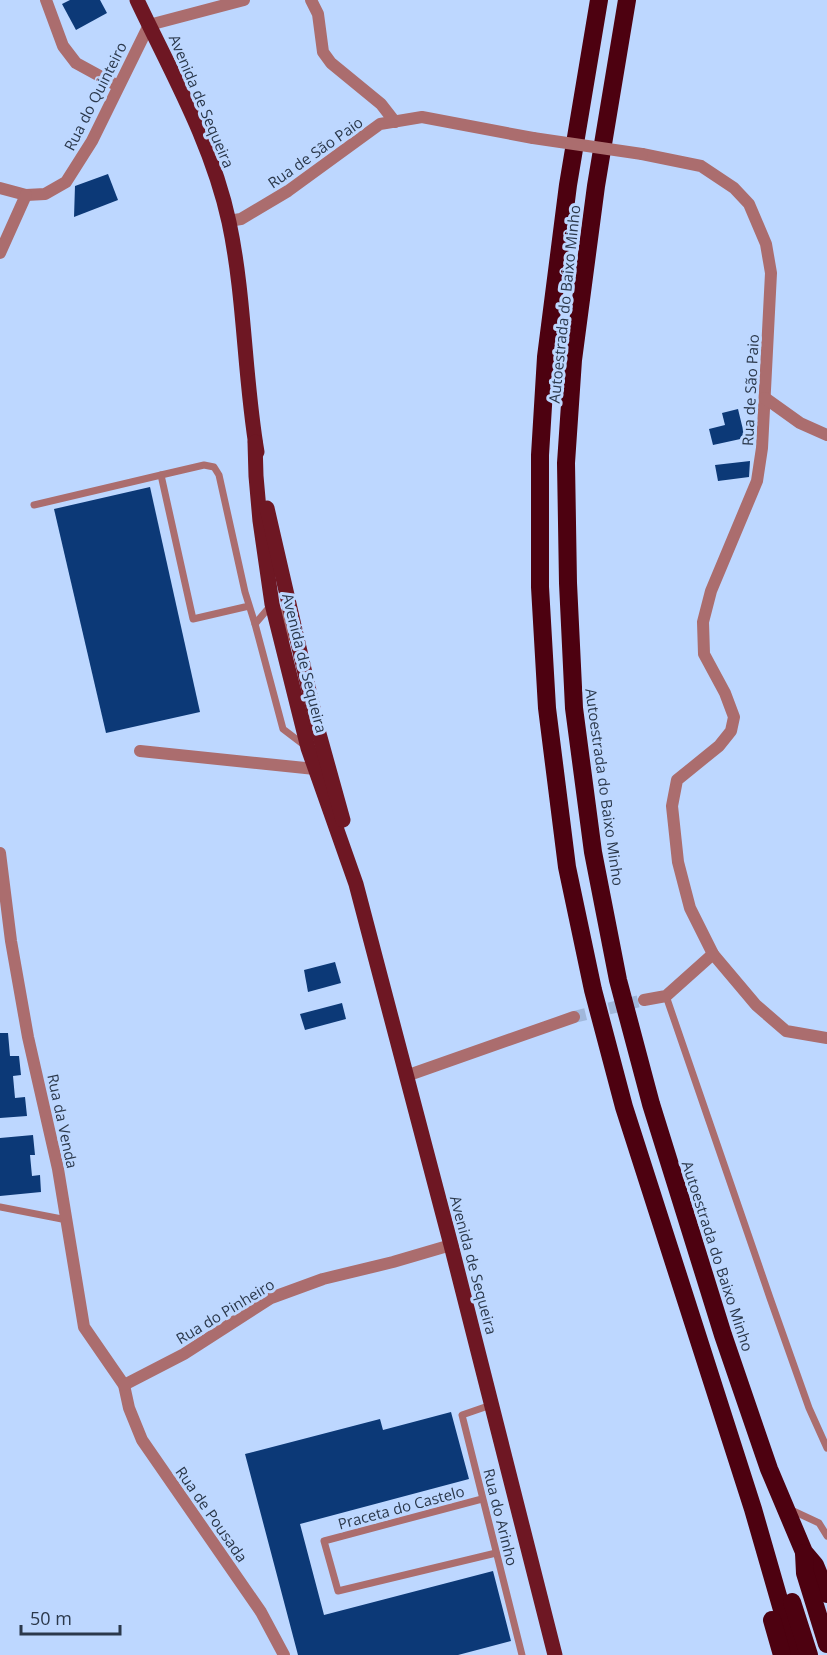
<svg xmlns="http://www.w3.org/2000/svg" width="827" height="1655" font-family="'Open Sans',sans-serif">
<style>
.building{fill:#0c3977}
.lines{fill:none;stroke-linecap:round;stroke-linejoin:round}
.street-tunnel{stroke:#a0b7db;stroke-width:12;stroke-dasharray:12 6;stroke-linecap:butt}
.lane{stroke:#ab6d6e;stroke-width:7}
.street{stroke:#ab6d6e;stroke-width:12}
.primary{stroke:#6e1723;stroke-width:15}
.highway{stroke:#4d0110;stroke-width:18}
.street-bridge{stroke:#ab6d6e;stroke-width:12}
.labels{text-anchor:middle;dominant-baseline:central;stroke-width:6;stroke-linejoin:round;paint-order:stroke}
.street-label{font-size:15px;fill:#2b384b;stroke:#bdd7ff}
</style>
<rect width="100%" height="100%" fill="#bdd7ff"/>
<g class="building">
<path d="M70 0H100L107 13 76 30 62 4Z"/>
<path d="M108 174 118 200 74 217 75 186Z"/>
<path d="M738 409 745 438 713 445 709 429 725 425 722 413Z"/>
<path d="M750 461 749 477 718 481 715 465Z"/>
<path d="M150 487 200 712 106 733 54 509Z"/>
<path d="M335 962 341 983 308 992 304 970Z"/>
<path d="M342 1003 346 1019 305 1030 300 1014Z"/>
<path d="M0 1033H8L10 1056H19L21 1075 13 1076 15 1098 25 1097 27 1116 0 1118Z"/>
<path d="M33 1135 35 1155H30L32 1176 40 1175 41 1192 0 1196V1138Z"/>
<path d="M451 1412 469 1479 300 1524 324 1615 493 1571 511 1641 458 1655H298L245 1454 380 1419 383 1430Z"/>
</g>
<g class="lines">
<path class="street-tunnel" d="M574 1017 644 1000"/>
<g class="lane">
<path d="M34 505 161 475"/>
<path d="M249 606 193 619 161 475 204 465 214 467 219 475 245 592 255 624"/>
<path d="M289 637 284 617 272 604 255 624 283 729 304 745"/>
<path d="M666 996 770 1298 809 1408 827 1448"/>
<path d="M0 1207 67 1220"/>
<path d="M491 1405 462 1415 522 1655"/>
<path d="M482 1499 324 1541 338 1591 496 1553"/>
<path d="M789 1509 819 1523 827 1536"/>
</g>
<g class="street">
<path d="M46 0 63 46 76 63 118 86"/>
<path d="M311 0 318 14 323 52 331 63 381 104 395 122"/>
<path d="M642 154 701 166 734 188 749 204 766 244 771 273 762 448 757 481 711 591 703 622 704 654 725 693 734 717 731 731 719 746 677 780 672 806 678 862 690 908 713 954 756 1005 786 1031 827 1038"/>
<path d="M0 188 26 195 45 194 66 182 92 141 149 25 244 0"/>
<path d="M228 221 241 219 288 191 380 124 422 117 533 138"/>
<path d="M0 253 26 195"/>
<path d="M765 398 800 423 827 435"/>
<path d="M140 751 315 769"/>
<path d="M0 853 11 941 28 1037 58 1169 84 1327 124 1385 129 1408 142 1440 261 1612 284 1655"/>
<path d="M644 1000 666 996 713 954"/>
<path d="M406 1076 574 1017"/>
<path d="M124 1385 184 1354 271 1298 323 1279 393 1262 451 1245"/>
</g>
<g class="primary">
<path d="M137 0C171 72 212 143 229 222 245 297 244 376 257 452"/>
<path d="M255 442 256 476 260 521 272 604 308 748 356 884 451 1245 555 1655"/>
<path d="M267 508 318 730 343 820"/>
</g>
<g class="highway">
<path d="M599 0 568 185 546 357 540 455V587L547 708 567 867 593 990 624 1107 753 1509 795 1655"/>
<path d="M627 0 596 186 573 360 566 463 568 583 574 708 593 852 618 980 651 1104 723 1335 769 1469 804 1552 815 1565 827 1594"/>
<path d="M804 1553 805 1573 827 1644"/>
<path d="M792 1602 809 1655"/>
<path d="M772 1620 782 1655"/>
</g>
<path class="street-bridge" d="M533 138 642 154"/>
</g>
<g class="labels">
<g class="street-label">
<text transform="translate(95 96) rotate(-63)">Rua do Quinteiro</text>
<text transform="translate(202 101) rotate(67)">Avenida de Sequeira</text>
<text transform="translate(315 152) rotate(-35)">Rua de São Paio</text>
<text transform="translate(564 304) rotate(-84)">Autoestrada do Baixo Minho</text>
<text transform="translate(750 390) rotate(-87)">Rua de São Paio</text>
<text transform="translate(305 663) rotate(76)">Avenida de Sequeira</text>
<text transform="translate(605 787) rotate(82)">Autoestrada do Baixo Minho</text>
<text transform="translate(63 1121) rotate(78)">Rua da Venda</text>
<text transform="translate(718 1256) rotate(72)">Autoestrada do Baixo Minho</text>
<text transform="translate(474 1265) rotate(75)">Avenida de Sequeira</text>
<text transform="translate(225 1311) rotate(-31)">Rua do Pinheiro</text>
<text transform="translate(401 1507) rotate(-15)">Praceta do Castelo</text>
<text transform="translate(212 1514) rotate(55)">Rua de Pousada</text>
<text transform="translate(501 1517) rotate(76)">Rua do Arinho</text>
</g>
</g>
<path d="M21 1625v9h99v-9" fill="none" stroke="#2b384b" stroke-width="3"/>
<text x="30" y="1625" font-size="18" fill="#2b384b" stroke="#bdd7ff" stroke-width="4.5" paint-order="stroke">50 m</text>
</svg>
